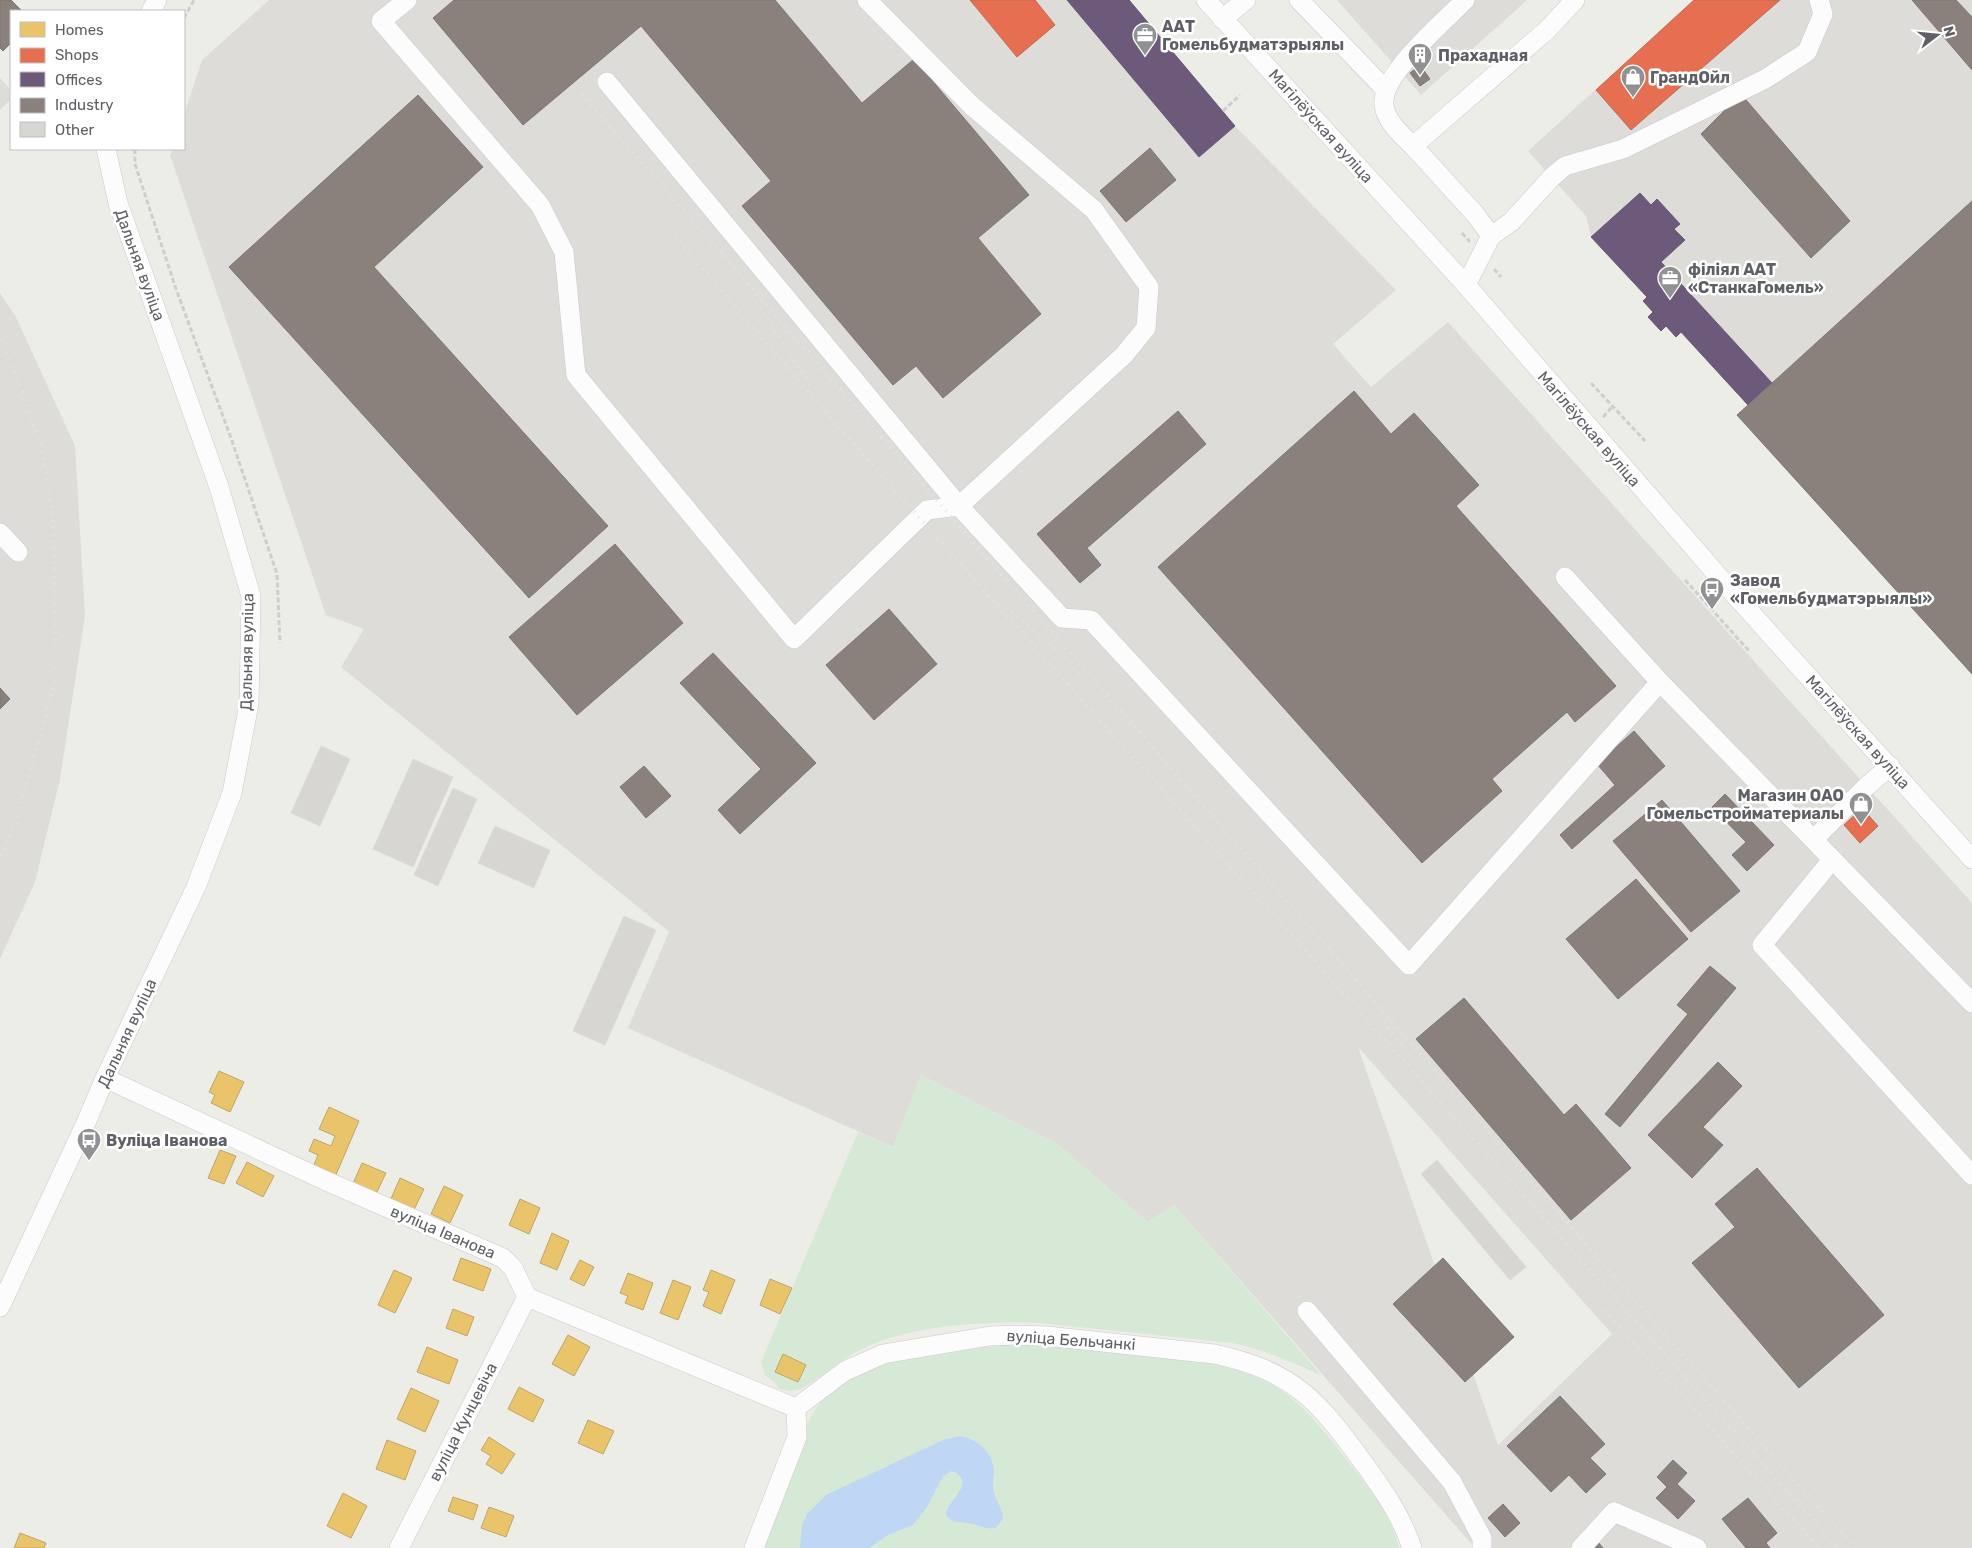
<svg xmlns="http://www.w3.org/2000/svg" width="1972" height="1548" font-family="Rubik,sans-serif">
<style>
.industrial{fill:#dddcd8;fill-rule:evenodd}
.green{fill:#d6e9d7}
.water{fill:#bfd6f4}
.homes{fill:#e9c46a;stroke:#bfa668}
.shops{fill:#e76f51;stroke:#be6a57}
.offices{fill:#6d597a;stroke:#685b74}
.industry{fill:#8a817c;stroke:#7d7775}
.building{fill:#d7d6d3;stroke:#dcdcd8}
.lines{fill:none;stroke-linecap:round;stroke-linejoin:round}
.minor-casing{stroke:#c9c9c9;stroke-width:20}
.path{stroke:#cbcfce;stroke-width:3;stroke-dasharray:5 2.5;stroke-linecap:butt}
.minor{stroke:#fcfcfc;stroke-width:19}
.rail{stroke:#e4e4e3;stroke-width:4;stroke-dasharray:1 6;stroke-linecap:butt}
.labels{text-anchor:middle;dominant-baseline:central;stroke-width:5;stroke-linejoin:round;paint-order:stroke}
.poi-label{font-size:16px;font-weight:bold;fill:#5e6065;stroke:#fff;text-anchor:start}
.street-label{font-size:16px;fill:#5e6065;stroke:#fff}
</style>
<rect width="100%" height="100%" fill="#edede8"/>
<g class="industrial">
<path d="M269 0H1129L1235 126 1396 290 1333 344 1371 387 1448 322 1972 903V1548H1475L1174 1205 1148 1222 1056 1143 921 1075 893 1147 628 1028 669 932 341 667 364 629 326 615 170 155 173 149H184V115L202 60ZM1358 1047 1612 1334 1498 1445Z"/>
<path d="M1337 0H1527L1421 95Z"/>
<path d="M1694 0H1972V674L1737 416 1748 405 1682 332 1676 337 1666 326 1661 331 1648 317 1653 312 1647 297 1591 237 1586 216 1528 151Z"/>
<path d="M0 78 9 88 10 100 0 110Z"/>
<path d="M0 293 16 317 75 446 85 616 60 779 35 882 0 959Z"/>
</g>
<g class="green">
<path d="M921 1075 1056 1143 1148 1222 1174 1205 1322 1376C1292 1362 1264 1350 1232 1343L1039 1323C985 1321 910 1325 862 1349 840 1359 822 1377 801 1389L790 1391 779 1389 775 1383 765 1375 761 1362 858 1132 893 1147Z"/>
<path d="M1026 1344C1068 1347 1110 1351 1151 1355 1198 1361 1246 1365 1285 1393 1310 1412 1328 1436 1347 1460 1367 1486 1392 1515 1399 1548H760C771 1521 781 1493 791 1466 798 1447 804 1427 815 1410 841 1370 892 1361 935 1354 966 1349 995 1345 1026 1344Z"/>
</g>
<path class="water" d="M960 1436C977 1439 992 1451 994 1470 994 1476 992 1483 993 1489 995 1500 1003 1508 1003 1519L996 1528C985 1530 977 1524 966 1523 963 1522 958 1523 954 1521 931 1514 967 1493 962 1480 960 1474 956 1472 951 1471L943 1476 927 1507 913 1525 888 1535 869 1548H800L802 1526 807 1514 826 1495 943 1440Z"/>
<g class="homes">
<path d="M219 1071 244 1082 230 1112 211 1103 215 1095 209 1092Z"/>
<path d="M329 1107 359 1121 335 1177 313 1167 318 1155 309 1151 314 1139 331 1146 335 1136 319 1129Z"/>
<path d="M220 1150 236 1156 224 1184 208 1178Z"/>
<path d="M247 1162 274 1176 263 1197 236 1183Z"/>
<path d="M362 1163 386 1173 375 1196 352 1186Z"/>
<path d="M400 1178 424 1189 413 1212 390 1201Z"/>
<path d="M444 1186 463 1195 450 1223 431 1214Z"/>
<path d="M520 1199 540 1208 529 1234 509 1225Z"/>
<path d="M552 1233 569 1241 557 1270 540 1263Z"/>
<path d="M461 1258 491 1269 483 1291 453 1280Z"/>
<path d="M580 1260 594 1267 584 1286 570 1279Z"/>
<path d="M394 1270 412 1278 395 1313 378 1305Z"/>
<path d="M711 1270 735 1280 721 1314 703 1306 709 1292 703 1290Z"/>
<path d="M628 1273 653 1283 643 1310 625 1303 628 1296 620 1293Z"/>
<path d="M770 1279 792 1288 780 1314 760 1305Z"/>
<path d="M673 1280 691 1287 678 1320 660 1313Z"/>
<path d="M453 1309 474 1317 467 1336 446 1328Z"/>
<path d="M568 1335 590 1347 574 1376 552 1364Z"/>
<path d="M427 1347 458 1360 449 1384 417 1372Z"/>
<path d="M783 1354 806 1365 798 1382 775 1372Z"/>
<path d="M519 1387 544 1400 533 1422 508 1409Z"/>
<path d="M411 1388 439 1401 425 1432 397 1419Z"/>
<path d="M588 1420 614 1431 603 1454 578 1443Z"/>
<path d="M489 1437 515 1454 502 1474 486 1464 491 1456 481 1450Z"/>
<path d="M387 1440 416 1451 405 1480 376 1469Z"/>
<path d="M343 1493 367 1506 351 1538 327 1526Z"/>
<path d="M453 1497 478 1505 473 1520 448 1511Z"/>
<path d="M489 1507 514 1516 506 1537 481 1528Z"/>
<path d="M20 1533 46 1543 44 1548H14Z"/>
</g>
<g class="shops">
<path d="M970 0H1035L1055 25 1017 57Z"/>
<path d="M1694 0H1780L1631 130 1596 90Z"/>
<path d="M1862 808 1878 826 1860 843 1844 825Z"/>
</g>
<g class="offices">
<path d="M1067 0H1129L1235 126 1199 157Z"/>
<path d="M1640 193 1651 205 1657 199 1680 224 1674 229 1685 240 1661 262 1772 383 1748 405 1681 332 1676 337 1666 326 1661 331 1648 317 1653 312 1643 301 1647 297 1591 237Z"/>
</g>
<g class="industry">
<path d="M0 0H11L22 11H11V43L3 51 0 48Z"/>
<path d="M454 0H775L862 103 914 59 1029 195 978 238 1041 314 943 398 916 366 893 385 742 206 771 181 641 26 523 125 433 18Z"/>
<path d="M1912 0H1956L1972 17V70Z"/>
<path d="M1420 65 1430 79 1420 86 1410 73Z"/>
<path d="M1741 94 1850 221 1811 258 1701 134Z"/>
<path d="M418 95 483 167 374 267 608 526 529 598 229 267Z"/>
<path d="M1150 148 1176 180 1126 222 1100 191Z"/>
<path d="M1972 201V674L1737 415Z"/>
<path d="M1354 391 1391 434 1414 413 1479 485 1456 506 1616 686 1575 722 1567 712 1492 779 1502 791 1422 863 1158 567Z"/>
<path d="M1178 411 1206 444 1087 548 1101 565 1080 583 1037 534Z"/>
<path d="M615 544 683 623 577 715 509 637Z"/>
<path d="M889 609 937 664 874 720 826 665Z"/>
<path d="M713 653 816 763 740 834 718 810 761 769 680 683Z"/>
<path d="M0 688 10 699 0 709Z"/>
<path d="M1634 731 1665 766 1572 849 1560 835 1615 785 1597 764Z"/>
<path d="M644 766 671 796 646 818 620 787Z"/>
<path d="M1725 794 1774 845 1747 871 1732 855 1746 842 1712 807Z"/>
<path d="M1662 800 1740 891 1691 932 1613 841Z"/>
<path d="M1636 879 1688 939 1618 999 1566 939Z"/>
<path d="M1710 966 1736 988 1620 1127 1605 1114 1688 1014 1677 1005Z"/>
<path d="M1464 998 1564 1115 1576 1104 1631 1168 1571 1220 1416 1039Z"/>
<path d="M1718 1062 1742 1086 1703 1127 1723 1145 1692 1178 1648 1135Z"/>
<path d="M1757 1168 1884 1315 1799 1388 1692 1263 1735 1227 1715 1204Z"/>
<path d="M1443 1258 1514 1337 1465 1382 1393 1304Z"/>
<path d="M1560 1396 1605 1444 1590 1458 1606 1474 1586 1493 1569 1475 1551 1492 1507 1446Z"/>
<path d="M1673 1460 1687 1473 1677 1484 1695 1501 1678 1519 1656 1498 1667 1487 1657 1477Z"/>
<path d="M1748 1498 1777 1533 1766 1543 1770 1548H1746L1722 1519Z"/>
<path d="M1503 1504 1520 1523 1505 1537 1488 1518Z"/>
<path d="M1598 1542 1603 1548H1591Z"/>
</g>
<g class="building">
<path d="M321 746 350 759 320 826 291 813Z"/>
<path d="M413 759 453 777 413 867 373 849Z"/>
<path d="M453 788 477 799 438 886 414 875Z"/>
<path d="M495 826 550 850 534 888 478 863Z"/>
<path d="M624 916 656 930 605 1045 573 1031Z"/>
<path d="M1437 1160 1526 1267 1510 1280 1421 1174Z"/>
</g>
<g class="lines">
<defs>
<g id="minor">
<path d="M407 0 381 21 540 205 564 252 576 375 794 639 927 510 959 506 1062 618 1091 620 1409 965 1660 682 1565 577"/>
<path d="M1206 0 1466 285 1733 593 1972 859"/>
<path d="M1299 0 1385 89"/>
<path d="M151 11 157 0"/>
<path d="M1222 19 1246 0"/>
<path d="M607 82 959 506 1124 355 1146 328 1149 287 1094 210 972 106 867 0"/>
<path d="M1413 146C1402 135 1386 122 1384 105 1380 75 1444 22 1465 0"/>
<path d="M1491 236 1511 222 1552 177 1565 166 1623 149 1765 79 1807 52 1823 14 1819 0"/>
<path d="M1466 285 1491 236 1475 214 1413 146 1547 30 1575 0"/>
<path d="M0 533 18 552"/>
<path d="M1660 682 1972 1003"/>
<path d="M1814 839 1867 786 1890 766"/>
<path d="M1832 860 1762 945 1972 1175"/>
<path d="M105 1078 324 1180 503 1258 513 1268 527 1297 796 1408"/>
<path d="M0 1307 85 1125 105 1078 196 887 232 793 249 704 251 596 219 487 118 203 106 149"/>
<path d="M1307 1311 1452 1482 1482 1538V1548"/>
<path d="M399 1548 527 1297"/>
<path d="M754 1548 797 1437 796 1408 845 1371 883 1354 990 1336 1018 1335 1047 1336 1214 1354C1294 1371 1319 1401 1365 1465 1385 1493 1401 1515 1412 1548"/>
<path d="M1581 1548 1614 1512 1697 1548"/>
</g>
</defs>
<use href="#minor" class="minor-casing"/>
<g class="path">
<path d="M184 18 194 0"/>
<path d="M1223 111 1240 95"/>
<path d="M135 149V164L176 289 231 438 277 574 280 643"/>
<path d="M1462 233 1470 242"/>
<path d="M1494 269 1501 277"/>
<path d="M1591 383 1645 441"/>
<path d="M1603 417 1613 406"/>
<path d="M1685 580 1750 652"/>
</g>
<use href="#minor" class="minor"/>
<g class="rail">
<path d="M582 94 1684 1356 1855 1548"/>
<path d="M675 237 835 423 1838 1548"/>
<path d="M752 296 811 386"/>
<path d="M0 340 23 394 42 449 53 516 56 678 15 825 0 857"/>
<path d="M1012 611 1084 677"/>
<path d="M1384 1022 1409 1056"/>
<path d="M1605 1311 1819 1548"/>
</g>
</g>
<defs>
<symbol id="office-pin" viewBox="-11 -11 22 30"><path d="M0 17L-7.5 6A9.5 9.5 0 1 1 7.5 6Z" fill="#909193" stroke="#fff"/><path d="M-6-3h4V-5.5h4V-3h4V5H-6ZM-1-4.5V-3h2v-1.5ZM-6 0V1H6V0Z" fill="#fff"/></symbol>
<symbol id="building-pin" viewBox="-11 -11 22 30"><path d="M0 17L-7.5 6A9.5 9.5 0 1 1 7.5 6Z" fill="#909193" stroke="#fff"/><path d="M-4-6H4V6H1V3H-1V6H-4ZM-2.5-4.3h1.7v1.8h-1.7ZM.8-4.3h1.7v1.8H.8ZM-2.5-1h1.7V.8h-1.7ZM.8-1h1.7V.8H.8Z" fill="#fff"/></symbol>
<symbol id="shop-pin" viewBox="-11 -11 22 30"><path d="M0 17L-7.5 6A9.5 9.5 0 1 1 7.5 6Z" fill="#909193" stroke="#fff"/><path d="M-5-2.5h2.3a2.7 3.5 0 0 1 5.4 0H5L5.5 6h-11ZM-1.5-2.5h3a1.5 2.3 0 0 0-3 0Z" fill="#fff"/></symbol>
<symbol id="bus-pin" viewBox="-11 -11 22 30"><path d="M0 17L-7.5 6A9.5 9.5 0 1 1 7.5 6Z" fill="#909193" stroke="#fff"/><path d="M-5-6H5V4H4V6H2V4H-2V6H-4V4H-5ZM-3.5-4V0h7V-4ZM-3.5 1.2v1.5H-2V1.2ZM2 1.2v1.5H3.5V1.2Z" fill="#fff"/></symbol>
</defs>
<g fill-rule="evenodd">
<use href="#office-pin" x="1131" y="21" width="28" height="38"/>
<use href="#building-pin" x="1406" y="41" width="28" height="38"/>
<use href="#shop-pin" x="1619" y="63" width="28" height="38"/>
<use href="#office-pin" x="1656" y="264" width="28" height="38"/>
<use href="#bus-pin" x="1698" y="575" width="28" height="38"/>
<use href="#shop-pin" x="1847" y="790" width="28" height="38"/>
<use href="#bus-pin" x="75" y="1126" width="28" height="38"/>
</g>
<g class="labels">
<g class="poi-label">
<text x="1162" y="26">ААТ<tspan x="1162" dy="18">Гомельбудматэрыялы</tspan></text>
<text x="1438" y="55">Прахадная</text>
<text x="1650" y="77">ГрандОйл</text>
<text x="1688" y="269">філіял ААТ<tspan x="1688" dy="18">«СтанкаГомель»</tspan></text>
<text x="1730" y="580">Завод<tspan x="1730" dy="18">«Гомельбудматэрыялы»</tspan></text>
<text x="1844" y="795" text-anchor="end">Магазин ОАО<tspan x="1844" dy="18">Гомельстройматериалы</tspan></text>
<text x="106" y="1140">Вуліца Іванова</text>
</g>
<g class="street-label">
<text transform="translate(1321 126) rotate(48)">Магілёўская вуліца</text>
<text transform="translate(140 265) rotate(70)">Дальняя вуліца</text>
<text transform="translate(1589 429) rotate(49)">Магілёўская вуліца</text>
<text transform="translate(247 652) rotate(-89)">Дальняя вуліца</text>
<text transform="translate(1858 732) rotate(48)">Магілёўская вуліца</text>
<text transform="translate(127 1033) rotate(-65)">Дальняя вуліца</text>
<text transform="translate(443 1232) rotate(23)">вуліца Іванова</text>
<text transform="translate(1071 1340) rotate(4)">вуліца Бельчанкі</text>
<text transform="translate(463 1422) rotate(-63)">вуліца Кунцевіча</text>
</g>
</g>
<rect x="10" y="10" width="175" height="140" fill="#ffffff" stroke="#bfbfc1"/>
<rect x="20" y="22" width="25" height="15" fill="#e9c46a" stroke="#bfbfc1"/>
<text x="55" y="35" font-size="15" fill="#5e6065">Homes</text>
<rect x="20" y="48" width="25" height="15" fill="#e76f51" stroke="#bfbfc1"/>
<text x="55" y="60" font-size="15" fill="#5e6065">Shops</text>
<rect x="20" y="72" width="25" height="15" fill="#6d597a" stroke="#bfbfc1"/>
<text x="55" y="85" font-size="15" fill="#5e6065">Offices</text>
<rect x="20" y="98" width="25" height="15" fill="#8a817c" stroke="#bfbfc1"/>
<text x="55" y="110" font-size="15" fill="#5e6065">Industry</text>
<rect x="20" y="122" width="25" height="15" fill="#d7d6d3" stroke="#bfbfc1"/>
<text x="55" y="135" font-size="15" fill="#5e6065">Other</text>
<g transform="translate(1937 35) rotate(74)" stroke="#ffffff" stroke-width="4" paint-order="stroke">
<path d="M0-4L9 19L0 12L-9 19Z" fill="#5e6065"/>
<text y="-8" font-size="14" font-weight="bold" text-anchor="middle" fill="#5e6065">N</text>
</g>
</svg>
